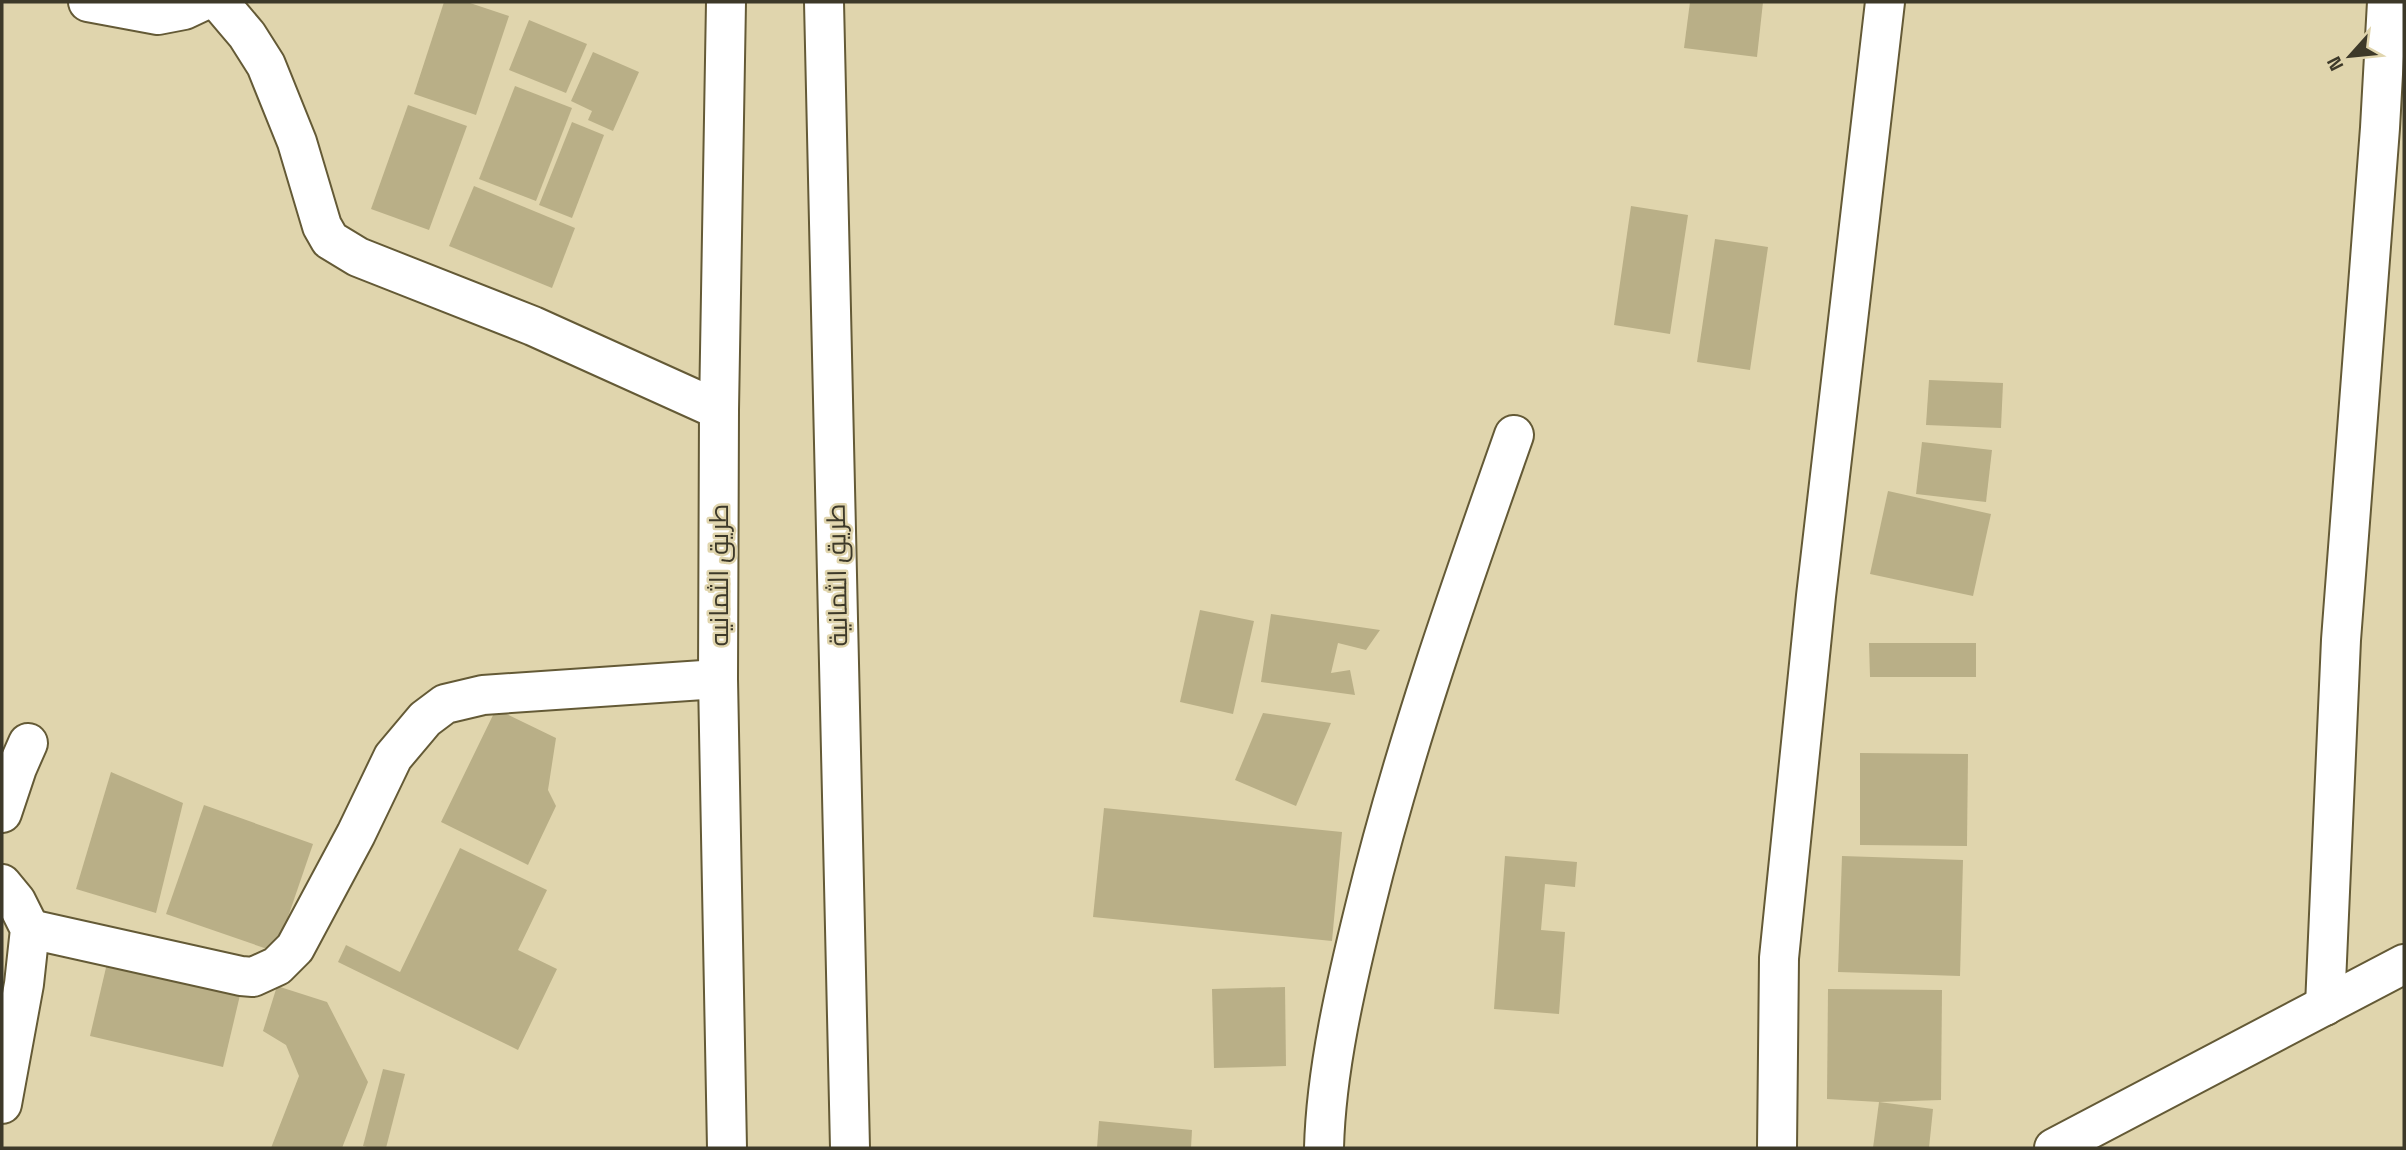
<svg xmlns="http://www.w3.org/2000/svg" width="2406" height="1150" font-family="'Space Grotesk',Cairo,sans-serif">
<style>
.building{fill:#b9af87}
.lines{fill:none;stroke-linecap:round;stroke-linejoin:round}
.minor-casing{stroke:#645a36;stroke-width:42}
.minor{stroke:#fff;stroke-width:38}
.labels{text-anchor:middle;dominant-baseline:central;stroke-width:5;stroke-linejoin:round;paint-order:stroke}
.street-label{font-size:26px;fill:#3d3929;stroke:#e0d5ad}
</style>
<rect width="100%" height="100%" fill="#e0d5ad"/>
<g class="building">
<path d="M444 2H467L509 16 476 115 414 94Z"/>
<path d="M1690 2H1763L1757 57 1684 48Z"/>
<path d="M529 20 587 44 566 93 509 70Z"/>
<path d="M593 52 639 72 613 131 588 120 592 111 571 101Z"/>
<path d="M515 86 572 108 536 201 479 179Z"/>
<path d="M408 105 467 126 429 230 371 209Z"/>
<path d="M572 122 604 135 572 218 539 205Z"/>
<path d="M474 186 575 228 552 288 449 246Z"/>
<path d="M1631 206 1688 215 1670 334 1614 325Z"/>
<path d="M1715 239 1768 247 1750 370 1697 362Z"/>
<path d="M1929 380 2003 383 2001 428 1926 425Z"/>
<path d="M1922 442 1992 450 1986 502 1916 494Z"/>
<path d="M1888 491 1991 514 1973 596 1870 574Z"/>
<path d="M1200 610 1254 621 1233 714 1180 702Z"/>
<path d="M1271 614 1380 630 1366 650 1338 643 1331 673 1350 670 1355 695 1261 682Z"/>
<path d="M1869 643H1976V677H1870Z"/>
<path d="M496 709 556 738 548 790 556 806 528 865 441 822Z"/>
<path d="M1263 713 1331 723 1296 806 1235 780Z"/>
<path d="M1860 753 1968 754 1967 846 1860 845Z"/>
<path d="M111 772 183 803 156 913 76 889Z"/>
<path d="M204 805 313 844 276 952 166 914Z"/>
<path d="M1104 808 1342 832 1332 941 1093 917Z"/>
<path d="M460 848 547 890 518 950 557 969 518 1050 338 962 346 945 400 972Z"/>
<path d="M1505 856 1577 862 1575 887 1545 884 1541 930 1565 932 1559 1014 1494 1009Z"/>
<path d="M1842 856 1963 860 1960 976 1838 972Z"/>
<path d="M108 959 241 991 223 1067 90 1036Z"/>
<path d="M277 986 327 1002 368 1082 342 1148H271L299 1076 286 1045 263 1031Z"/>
<path d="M1285 987 1286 1066 1214 1068 1212 989Z"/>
<path d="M1828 989 1942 990 1941 1100 1879 1102 1827 1099Z"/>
<path d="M383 1069 405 1074 386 1148H371L363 1146Z"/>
<path d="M1879 1102 1933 1109 1929 1148H1873Z"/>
<path d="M1099 1121 1192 1130 1191 1148H1097Z"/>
</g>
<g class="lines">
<defs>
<g id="minor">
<path d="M88 2 158 15 184 10 201 2"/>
<path d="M219 2 247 35 266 65 297 142 322 226 330 240 358 257 533 326 719 410"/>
<path d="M726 2 719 410 718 679 727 1148"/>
<path d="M824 2 850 1148"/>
<path d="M2 813 17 768 28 743"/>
<path d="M2 884 16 901 30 929 24 984 2 1104"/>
<path d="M30 929 241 976 253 977 277 966 295 948 356 834 393 757 425 719 445 704 483 695 718 679"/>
<path d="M2325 1006 2341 640 2380 128 2387 2"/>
<path d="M1324 1148C1326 1070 1346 984 1365 907 1404 747 1459 591 1514 435"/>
<path d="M1777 1148 1779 958 1816 596 1885 2"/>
<path d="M2054 1148 2404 964"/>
</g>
</defs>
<use href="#minor" class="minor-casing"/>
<use href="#minor" class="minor"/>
</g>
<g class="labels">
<g class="street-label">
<text transform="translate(719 575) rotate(-90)">طريق الثمانيه</text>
<text transform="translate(837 575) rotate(-91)">طريق الثمانية</text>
</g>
</g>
<rect width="2406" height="1150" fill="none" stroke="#3d3929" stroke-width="7"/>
<g transform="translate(2350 56) rotate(243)" stroke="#e0d5ad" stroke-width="5" paint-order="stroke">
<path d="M0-5L12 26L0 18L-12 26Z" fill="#3d3929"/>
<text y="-10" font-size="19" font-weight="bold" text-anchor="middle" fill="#3d3929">N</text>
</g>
</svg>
